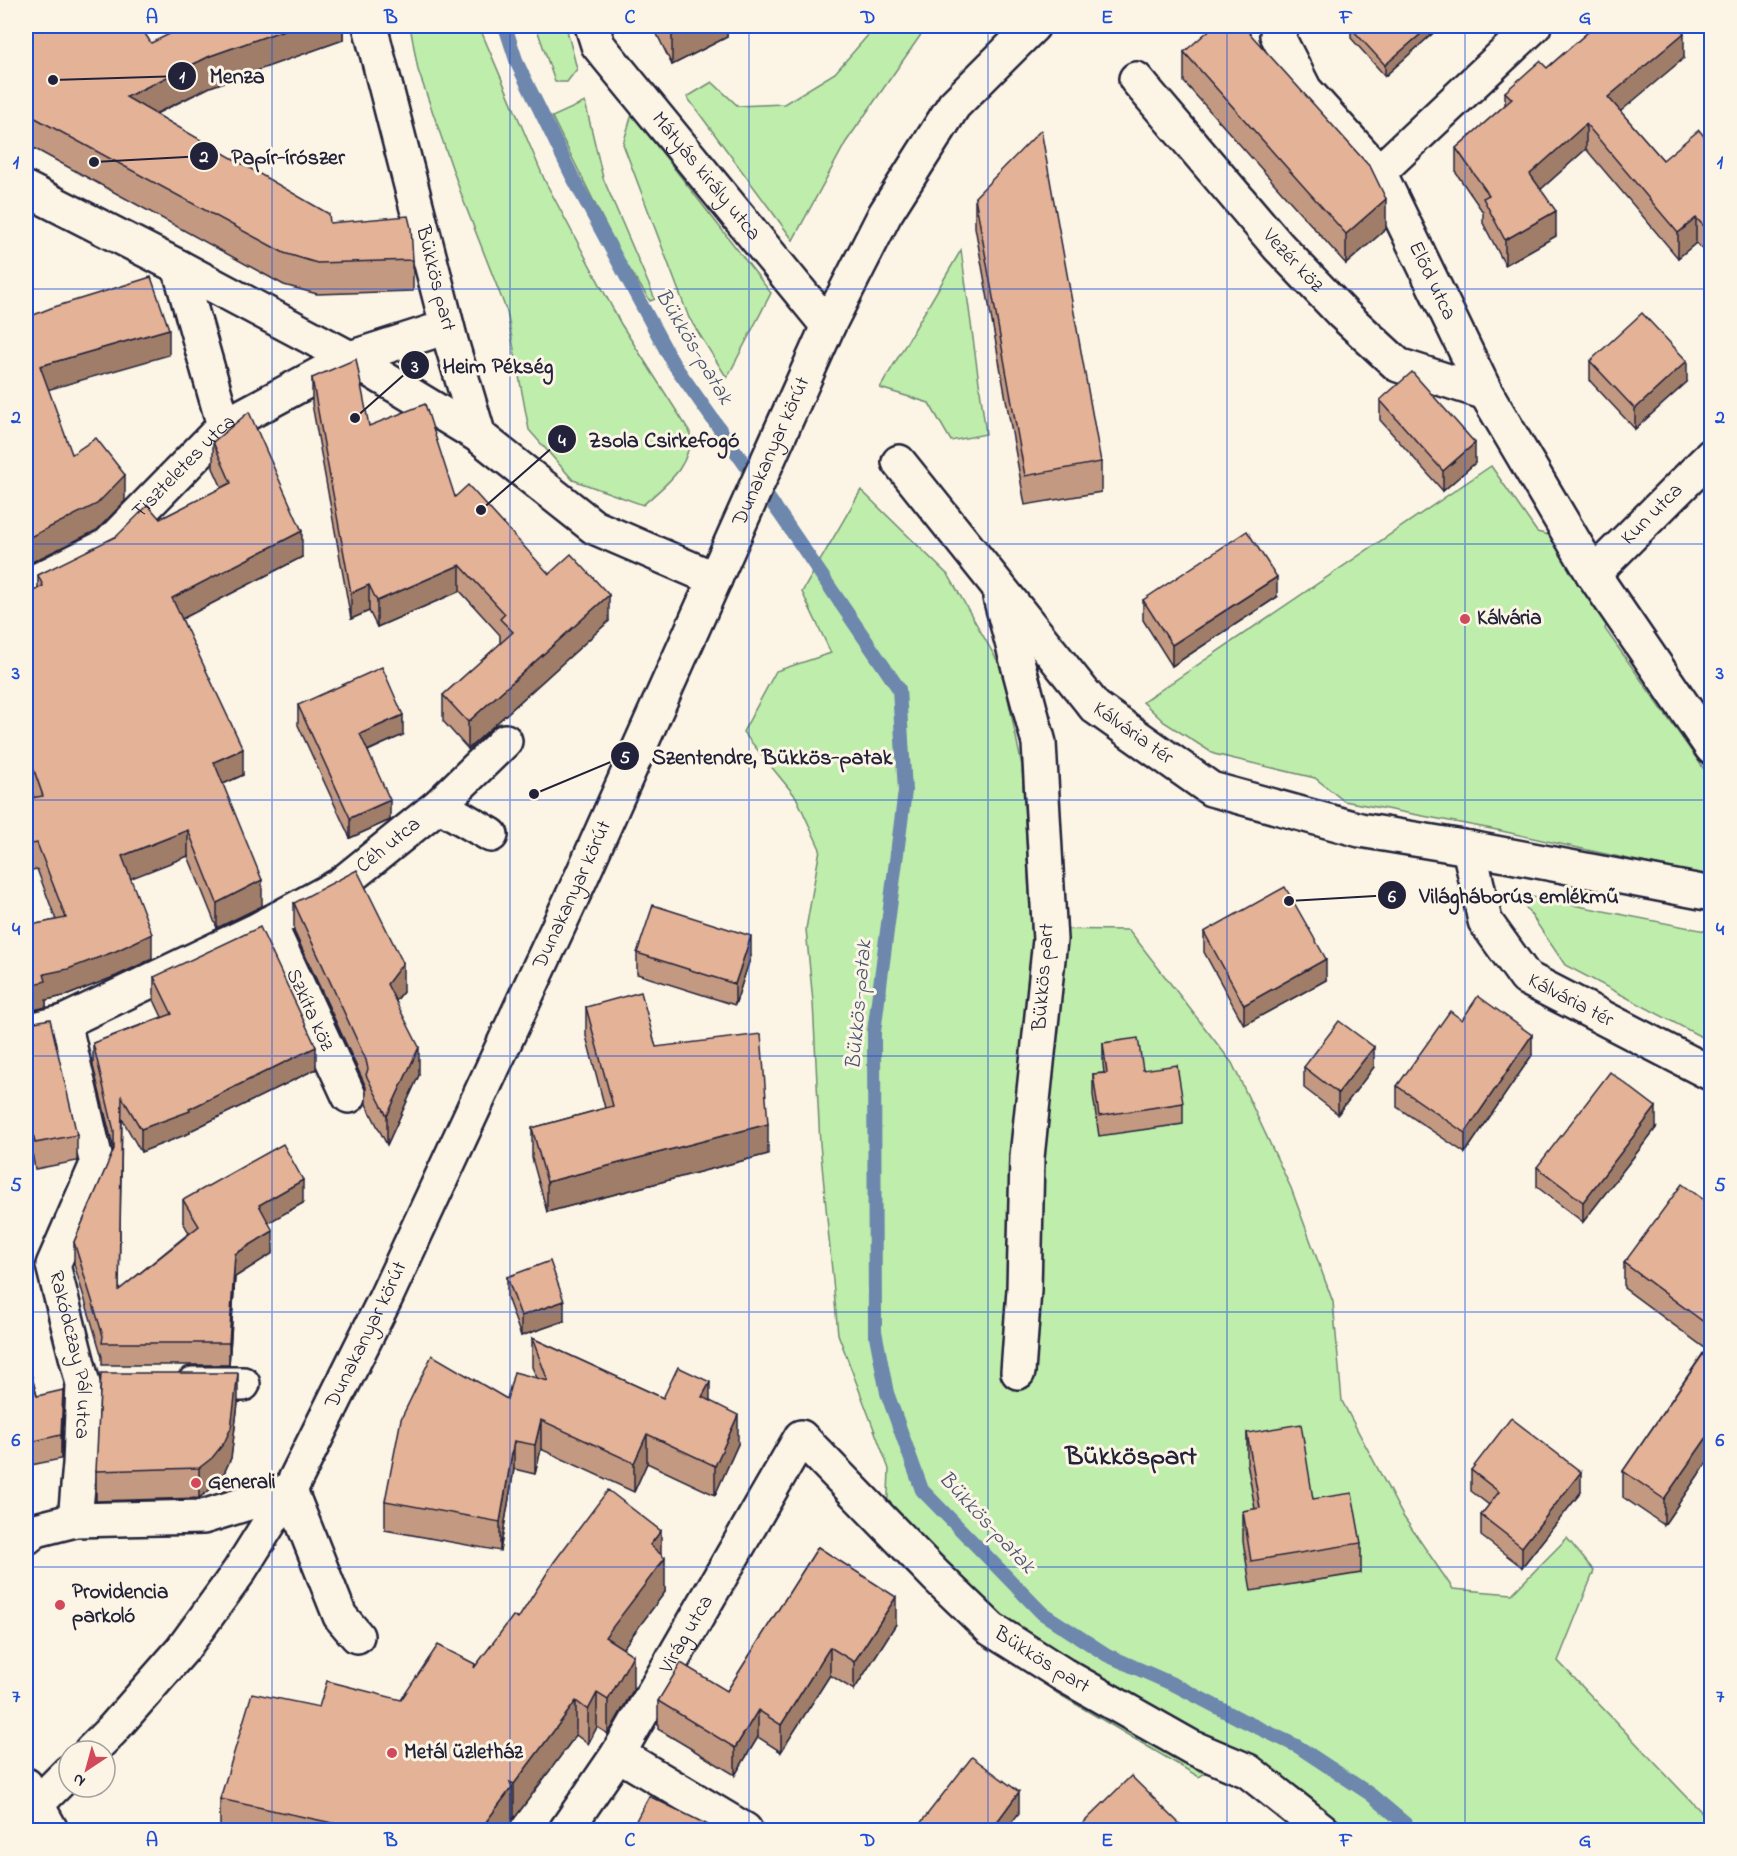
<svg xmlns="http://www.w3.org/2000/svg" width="1737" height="1856" font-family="'Indie Flower',sans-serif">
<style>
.green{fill:#bfedab;stroke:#708873;stroke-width:1.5}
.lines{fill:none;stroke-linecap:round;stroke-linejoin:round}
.stream{stroke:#6d87ad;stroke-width:14}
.minor-casing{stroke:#22223b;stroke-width:38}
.major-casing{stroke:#22223b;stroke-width:38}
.minor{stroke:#fcf5e5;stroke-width:33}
.major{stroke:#fcf5e5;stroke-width:33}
.wall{fill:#c49981;stroke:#22223b;stroke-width:1.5}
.shaded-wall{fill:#a07d69;stroke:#22223b;stroke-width:1.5}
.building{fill:#e4b296;stroke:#22223b;stroke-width:1.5}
.grid{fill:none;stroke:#1d4ed8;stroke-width:1.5;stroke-opacity:0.55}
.poi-dot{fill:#d1495b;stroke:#fcf5e5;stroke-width:2}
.labels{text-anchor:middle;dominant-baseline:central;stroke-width:6;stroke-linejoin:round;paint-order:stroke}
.street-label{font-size:21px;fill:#22223b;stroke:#fcf5e5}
.poi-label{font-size:21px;font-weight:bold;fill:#22223b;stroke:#fcf5e5;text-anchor:start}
.water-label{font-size:22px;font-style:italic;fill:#485574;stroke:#fcf5e5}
.district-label{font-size:27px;font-weight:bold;fill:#22223b;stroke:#fcf5e5}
.leader{fill:none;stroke:#22223b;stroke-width:2}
.callout-dot{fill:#22223b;stroke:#fcf5e5;stroke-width:2}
.mark-label{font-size:18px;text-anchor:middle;font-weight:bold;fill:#fff}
.callout-label{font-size:22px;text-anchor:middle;font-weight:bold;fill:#22223b;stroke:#fcf5e5;stroke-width:6;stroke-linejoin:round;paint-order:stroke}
.neatline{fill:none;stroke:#1d4ed8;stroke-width:2}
.grid-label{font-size:20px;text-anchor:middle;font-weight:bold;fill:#1d4ed8}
</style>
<rect width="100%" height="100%" fill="#fcf5e5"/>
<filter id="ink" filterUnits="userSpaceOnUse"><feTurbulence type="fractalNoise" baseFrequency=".0167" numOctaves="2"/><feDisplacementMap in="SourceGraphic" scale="12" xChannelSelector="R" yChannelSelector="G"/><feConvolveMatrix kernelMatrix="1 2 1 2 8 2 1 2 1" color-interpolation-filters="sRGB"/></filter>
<g filter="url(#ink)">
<g class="green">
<path d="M410 26H479L545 181 621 324 690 432C691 468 667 483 643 505L573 480 529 430 507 312 464 202 418 70Z"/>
<path d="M536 26H566L577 69 567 82H555Z"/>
<path d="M876 26H927L846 142 793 240 687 97 712 82 738 106 784 104 835 73Z"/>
<path d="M585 102 603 178 655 299 650 301 621 256 552 117Z"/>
<path d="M632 114 771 293 727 378 689 318 623 144Z"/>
<path d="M961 250 986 434 951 441 929 403 880 388Z"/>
<path d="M1491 466 1537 532 1553 536 1607 623 1605 629 1711 779V875L1706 876 1497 830 1344 801 1315 778 1214 754 1164 722 1143 702Z"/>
<path d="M861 490 949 576 1002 669 1022 766 1031 929 1129 930 1232 1063 1291 1188 1333 1302 1342 1401 1403 1516 1453 1589 1512 1594 1567 1538 1594 1571 1558 1661 1711 1822V1830H1351L1299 1788 1239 1753 1199 1777 1057 1693 985 1640 886 1545 889 1469 838 1334 820 1144 813 1002 806 929 820 849 796 797 743 732 776 671 831 653 802 592Z"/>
<path d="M1517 894 1711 932V1042L1565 965Z"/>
</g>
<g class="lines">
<path class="stream" d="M505 26 517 63 572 176 673 363 782 517 899 689 905 791 874 1032 875 1331 887 1393 922 1490 1042 1613 1107 1655 1177 1686 1240 1719 1297 1746 1370 1794 1413 1830"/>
<defs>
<g id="minor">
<path id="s1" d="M370 26 452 345 479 436"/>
<path id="s2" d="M592 26 598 45 828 326"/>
<path d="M1282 26 1277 35 1305 90 1379 172"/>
<path id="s3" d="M1534 26 1379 172 1486 393 1593 574 1712 748"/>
<path id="s4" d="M1136 79 1278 246 1343 314 1398 365 1486 393"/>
<path d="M26 189 179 267 350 358 479 436 594 527 715 579"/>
<path d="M179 267 224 426"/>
<path id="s5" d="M899 462 1095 707 1211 789 1360 830 1469 848 1712 894"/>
<path id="s6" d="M1593 574 1712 455"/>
<path id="s7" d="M26 586 108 545 224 426 350 358 447 327"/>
<path d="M1000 597 1039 743 1050 940 1027 1157 1024 1290 1018 1372"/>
<path d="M439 805 491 835"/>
<path id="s8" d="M1469 848 1485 921 1526 978 1712 1074"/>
<path id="s9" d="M269 923 349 1096"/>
<path id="s10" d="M64 1022 97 1164 53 1265 83 1384 80 1464 75 1520"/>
<path id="s11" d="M26 1031 64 1022 255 931 340 885 439 805 505 741"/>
<path d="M193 1384H243"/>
<path d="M26 1538 36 1530 75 1520 203 1517 290 1490 340 1616 357 1636"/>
<path d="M618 1754 745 1830"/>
<path d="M26 1785 51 1830"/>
<path id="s12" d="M566 1830 618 1754 801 1437 936 1576 991 1629 1062 1674 1191 1747 1248 1771 1322 1830"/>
</g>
<g id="major">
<path id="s13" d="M91 1751 112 1730 182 1650 238 1573 290 1490 385 1299 581 878 828 326 885 214 954 105 1033 26"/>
<path d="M26 1812 36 1805 69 1772"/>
</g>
</defs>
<use href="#minor" class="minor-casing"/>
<use href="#major" class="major-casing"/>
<use href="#minor" class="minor"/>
<use href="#major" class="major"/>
</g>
<g class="wall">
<path d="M26 26 151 43 343 26V40L210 87 156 114 330 223 413 260V291L317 294 284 285 26 144Z"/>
<path d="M653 26H727V37L672 65Z"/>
<path d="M1354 26H1441L1385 76 1351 38V28Z"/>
<path d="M1594 26H1678L1684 58 1620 111 1663 160 1712 146V258L1696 243 1678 258 1586 149 1541 189 1556 236 1505 265 1483 223V212L1456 173V148L1505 105V92L1547 68 1594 27Z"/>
<path d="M1184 52 1386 229 1346 264 1184 82Z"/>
<path d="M975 197 1101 462V492L1025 505 975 227Z"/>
<path d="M1590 361 1687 382 1635 429 1590 381Z"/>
<path d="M312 378 369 426 549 574 609 621 468 749 443 721V695L500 644V635L460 591 377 627 369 611 351 619 312 404Z"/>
<path d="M1380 400 1475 463 1443 491 1380 420Z"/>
<path d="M213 442 302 557 182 619 243 775 223 784 262 906 217 928 188 856 130 878 152 959 116 976 68 995 46 1000V1007L26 1012V926L56 920 37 869 26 871V799L34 798 26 773V595L38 589V575L160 519 222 488 213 468Z"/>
<path d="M1277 597 1172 666 1143 620V600Z"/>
<path d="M298 705 403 735 368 751 390 820 350 838 298 725Z"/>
<path d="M294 903 403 992 396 1001 419 1075 387 1145 366 1104V1087L294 931Z"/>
<path d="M1204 932 1326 980 1244 1025 1204 952Z"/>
<path d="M637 953 751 956 735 1005 637 974Z"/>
<path d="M154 977 316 1069 190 1131V1133L141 1152 122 1119 119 1290 189 1233 183 1222V1200L303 1203 268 1222 273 1253 235 1277 229 1365H102V1357L74 1264V1242L114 1150 93 1066V1043L162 1017 154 1000Z"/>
<path d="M586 1007 656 1047 768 1154 547 1212 532 1158V1128L605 1108 586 1036Z"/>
<path d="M1462 1020 1532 1055 1465 1153 1397 1107V1086Z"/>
<path d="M26 1023 77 1135V1161L35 1169 26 1120Z"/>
<path d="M1103 1043 1143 1070 1183 1103V1124L1099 1136 1093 1095V1074L1104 1073 1103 1064Z"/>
<path d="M1304 1067H1374L1338 1114 1304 1088Z"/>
<path d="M1656 1128 1583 1222 1537 1187V1167Z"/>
<path d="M1712 1206V1455L1664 1525 1623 1497V1471L1706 1349 1624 1288V1263Z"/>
<path d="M507 1277 564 1321 521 1336 507 1297Z"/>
<path d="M532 1338 663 1398 710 1401 738 1444 715 1495 647 1463 634 1492 541 1449 535 1474 514 1469 500 1551 385 1530V1501L507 1399 537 1378 532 1367Z"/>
<path d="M26 1355 37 1396 63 1414 61 1459 26 1466Z"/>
<path d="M238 1403 231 1458 224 1473 212 1488 199 1498 96 1501V1471Z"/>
<path d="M1247 1433 1313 1499 1361 1543V1573L1251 1591 1243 1541V1511L1255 1509 1247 1462Z"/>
<path d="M1471 1470 1581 1492 1522 1567 1481 1536V1515L1489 1505 1471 1491Z"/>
<path d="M818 1547 896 1624 854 1690 830 1675 781 1752 758 1737 735 1775 658 1729V1701L727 1691Z"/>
<path d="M661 1554 665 1592 622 1649 633 1690 608 1734 597 1727 588 1744 576 1735 514 1819 512 1818V1821L505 1830H220V1799L319 1707 401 1700 475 1667 518 1619Z"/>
</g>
<g class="shaded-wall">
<path d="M295 26H343V40L210 87 126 128V97L210 56Z"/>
<path d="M691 26H727V37L672 65V35Z"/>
<path d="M1430 26H1441L1385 76V65Z"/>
<path d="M1684 33V58L1608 122V97Z"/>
<path d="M1586 124V149L1530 199V174Z"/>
<path d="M1386 199V229L1346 264V234Z"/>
<path d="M1556 211V236L1505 265V240Z"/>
<path d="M1696 218V243L1678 258V233Z"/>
<path d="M169 329V355L40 392V366Z"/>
<path d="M1687 361V382L1635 429V409Z"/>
<path d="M1475 443V463L1443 491V471Z"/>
<path d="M125 475V501L97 530 26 565V539Z"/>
<path d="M302 531V557L172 624V598Z"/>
<path d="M460 565V591L377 627V601Z"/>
<path d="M1277 577V597L1172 666V645Z"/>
<path d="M369 585V611L351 619V593Z"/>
<path d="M609 595V621L468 749V722Z"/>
<path d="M403 715V735L360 754V734Z"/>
<path d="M243 749V775L214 788V762Z"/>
<path d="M390 800V820L350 838V818Z"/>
<path d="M188 830V856L122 882V856Z"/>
<path d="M262 880V906L217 928V903Z"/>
<path d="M152 934V959L116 976 68 995 46 1000V1007L26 1012V986L44 974Z"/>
<path d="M751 936V956L735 1005V984Z"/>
<path d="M1326 959V980L1244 1025V1005Z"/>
<path d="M403 963V992L387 1012V984Z"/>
<path d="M1532 1035V1055L1465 1153V1133Z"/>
<path d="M316 1047V1069L190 1131V1133L141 1152V1129L189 1109Z"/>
<path d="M419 1047V1075L387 1145V1116Z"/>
<path d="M1374 1047V1067L1338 1114V1093Z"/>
<path d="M1656 1107V1128L1583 1222V1202Z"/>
<path d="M768 1124V1154L547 1212V1182Z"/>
<path d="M303 1180V1203L259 1228V1205Z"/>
<path d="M273 1231V1253L235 1277 229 1365V1343L235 1254Z"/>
<path d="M564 1301V1321L521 1336V1316Z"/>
<path d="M238 1373V1403L231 1458 224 1473 212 1488 199 1498V1468Z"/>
<path d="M710 1382V1411L702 1397Z"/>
<path d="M63 1390V1414L61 1459V1435Z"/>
<path d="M738 1415V1444L715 1495V1466Z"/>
<path d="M541 1420V1449L535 1474V1445Z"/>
<path d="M1712 1430V1455L1664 1525V1499Z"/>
<path d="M647 1434V1463L634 1492V1463Z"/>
<path d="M514 1441V1469L500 1551V1522Z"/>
<path d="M1581 1472V1492L1522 1567V1547Z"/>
<path d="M661 1531V1564L665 1558V1592L605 1672V1637L650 1545Z"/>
<path d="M896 1597V1624L854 1690V1662Z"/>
<path d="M830 1647V1675L781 1752V1725Z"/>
<path d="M633 1655V1690L608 1734V1700Z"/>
<path d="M597 1693V1727L588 1744V1710Z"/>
<path d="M576 1701V1735L514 1819V1784Z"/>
<path d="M758 1710V1737L735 1775V1748Z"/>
<path d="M512 1787V1821L505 1830H480Z"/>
<path d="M1019 1792V1813L1006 1830H991Z"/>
</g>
<g class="building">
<path d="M26 26H140L151 43 186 26H295L210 56 126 97 329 214 330 223 408 216 411 228 413 260 317 263 284 253 26 113Z"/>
<path d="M668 26H691L672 35Z"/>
<path d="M1214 26H1243L1371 168 1386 199 1346 234 1184 52Z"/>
<path d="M1354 26H1430L1385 65 1351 28Z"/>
<path d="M1595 26H1678L1684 33 1608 97 1663 160 1699 130 1712 146V234L1696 218 1678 233 1586 124 1530 174 1556 211 1505 240 1483 198 1489 195 1456 148 1512 99 1505 92 1540 61 1547 68Z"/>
<path d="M1041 130 1101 462 1025 476 975 197Z"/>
<path d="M151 277 169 329 40 366 72 454 96 438 125 475 97 504 26 539V318L51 308Z"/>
<path d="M1642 313 1687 361 1635 409 1590 361Z"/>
<path d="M356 359 369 426 425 404 455 497 468 485 549 574 571 554 609 595 468 722 443 695 513 632 500 619 505 614 460 565 377 601 369 585 351 593 312 378Z"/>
<path d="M1412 372 1475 443 1443 471 1380 400Z"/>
<path d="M249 412 302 531 172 598 243 749 214 762 262 880 217 903 188 830 122 856 152 934 116 951 68 969 44 974 46 981 26 986V926L66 918 37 843 26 845V799L43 796 26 747V595L43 586 38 575 117 536 148 505 160 519 231 483 213 442Z"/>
<path d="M1247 531 1277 577 1172 645 1143 600Z"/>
<path d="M382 667 403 715 360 734 390 800 350 818 298 705Z"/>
<path d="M357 870 403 963 387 984 419 1047 387 1116 366 1075 368 1069 366 1060 294 903Z"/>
<path d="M1285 887 1326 959 1244 1005 1204 932Z"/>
<path d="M653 905 751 936 735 984 637 953Z"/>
<path d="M260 927 316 1047 189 1109 190 1111 141 1129 122 1097 119 1290 199 1226 183 1200 283 1144 303 1180 259 1205 273 1231 235 1254 229 1343H102L103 1336 74 1242 114 1149V1131L93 1043 172 1014 154 977Z"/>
<path d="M641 992 656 1047 761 1034 768 1124 547 1182 532 1128 613 1106 586 1007Z"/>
<path d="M1478 996 1532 1035 1465 1133 1397 1086 1450 1011 1462 1020Z"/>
<path d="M50 1019 77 1135 35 1143 26 1094V1023H30Z"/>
<path d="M1339 1021 1374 1047 1338 1093 1304 1067Z"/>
<path d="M1138 1038 1143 1070 1177 1065 1183 1103 1099 1116 1093 1074 1107 1073 1103 1043Z"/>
<path d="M1610 1072 1656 1107 1583 1202 1537 1167Z"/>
<path d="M1682 1184 1712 1206V1328L1624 1263Z"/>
<path d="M550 1261 564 1301 521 1316 507 1277Z"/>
<path d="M1712 1334V1430L1664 1499 1623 1471 1710 1344 1706 1342Z"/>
<path d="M532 1338 663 1398 678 1367 710 1382 702 1397 738 1415 715 1466 647 1434 634 1463 541 1420 535 1445 514 1441 500 1522 385 1501 401 1419 432 1355 507 1399 514 1372 548 1381Z"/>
<path d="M26 1355 37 1396 63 1390 61 1435 26 1443Z"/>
<path d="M101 1373H238L231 1428 224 1443 212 1458 199 1468 96 1471Z"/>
<path d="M1511 1418 1581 1472 1522 1547 1481 1515 1499 1492 1471 1470Z"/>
<path d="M1301 1424 1313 1499 1352 1493 1361 1543 1251 1561 1243 1511 1260 1508 1247 1433Z"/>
<path d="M608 1490 661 1531 650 1545 665 1558 605 1637 633 1655 608 1700 597 1693 588 1710 576 1701 514 1784 510 1782 512 1787 480 1830H365L220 1799 252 1693 319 1707 327 1681 401 1700 438 1645 475 1664 474 1668 513 1616 518 1619 554 1562Z"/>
<path d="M818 1547 896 1597 854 1662 830 1647 781 1725 758 1710 735 1748 658 1701 681 1663 727 1691Z"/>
<path d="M972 1757 1019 1792 991 1830H915Z"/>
<path d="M1131 1776 1186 1830H1076Z"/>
<path d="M649 1796 718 1830H631Z"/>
</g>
</g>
<path class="grid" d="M272 26V1830M510 26V1830M749 26V1830M988 26V1830M1227 26V1830M1465 26V1830M26 289H1712M26 544H1712M26 800H1712M26 1056H1712M26 1312H1712M26 1567H1712"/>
<g class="poi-dot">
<circle cx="1465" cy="619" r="6"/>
<circle cx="196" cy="1483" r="6"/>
<circle cx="60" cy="1605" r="6"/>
<circle cx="392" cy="1753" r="6"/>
</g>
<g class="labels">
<g class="street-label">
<text stroke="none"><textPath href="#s2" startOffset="190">Mátyás király utca</textPath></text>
<text stroke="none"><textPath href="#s4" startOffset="240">Vezér köz</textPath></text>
<text stroke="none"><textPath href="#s1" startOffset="261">Bükkös part</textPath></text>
<text stroke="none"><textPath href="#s3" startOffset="334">Előd utca</textPath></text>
<text stroke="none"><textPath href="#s13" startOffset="1474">Dunakanyar körút</textPath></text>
<text stroke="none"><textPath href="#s7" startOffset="201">Tiszteletes utca</textPath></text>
<text stroke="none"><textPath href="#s6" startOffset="84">Kun utca</textPath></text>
<text stroke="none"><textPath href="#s5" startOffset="360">Kálvária tér</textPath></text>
<text stroke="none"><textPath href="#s11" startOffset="410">Céh utca</textPath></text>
<text stroke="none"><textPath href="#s13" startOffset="988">Dunakanyar körút</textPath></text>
<text transform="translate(1044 977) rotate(-86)">Bükkös part</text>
<text stroke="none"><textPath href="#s8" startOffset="195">Kálvária tér</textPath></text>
<text stroke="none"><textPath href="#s9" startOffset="96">Szkíta köz</textPath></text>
<text stroke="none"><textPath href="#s13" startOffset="502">Dunakanyar körút</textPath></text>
<text stroke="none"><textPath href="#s10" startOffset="348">Rakódczay Pál utca</textPath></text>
<text stroke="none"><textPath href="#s12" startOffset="230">Virág utca</textPath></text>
<text stroke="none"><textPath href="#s12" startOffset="788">Bükkös part</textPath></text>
</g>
<g class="poi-label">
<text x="1477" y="619">Kálvária</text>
<text x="208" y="1483">Generali</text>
<text x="72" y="1593">Providencia<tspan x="72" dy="24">parkoló</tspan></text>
<text x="404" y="1753">Metál üzletház</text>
</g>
<g class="water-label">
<text transform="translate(693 347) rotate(59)">Bükkös-patak</text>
<text transform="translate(860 1005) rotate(-85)">Bükkös-patak</text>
<text transform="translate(986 1523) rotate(47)">Bükkös-patak</text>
</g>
<g class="district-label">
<text x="1131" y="1457">Bükköspart</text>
</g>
</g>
<path class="leader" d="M53 80L182 76M94 162L204 156M355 418L415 365M481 510L562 439M534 794L625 756M1289 901L1392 895"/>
<g class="callout-dot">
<circle cx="53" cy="80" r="6"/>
<circle cx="94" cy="162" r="6"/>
<circle cx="355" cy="418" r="6"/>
<circle cx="481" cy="510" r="6"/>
<circle cx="534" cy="794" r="6"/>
<circle cx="1289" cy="901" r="6"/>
<circle cx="182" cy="76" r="15"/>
<circle cx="204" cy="156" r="15"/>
<circle cx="415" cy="365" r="15"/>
<circle cx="562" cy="439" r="15"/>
<circle cx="625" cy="756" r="15"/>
<circle cx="1392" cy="895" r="15"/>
</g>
<g class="mark-label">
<text x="182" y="82">1</text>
<text x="204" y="162">2</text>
<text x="415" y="372">3</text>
<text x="562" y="446">4</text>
<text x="625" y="763">5</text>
<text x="1392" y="902">6</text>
</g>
<g class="callout-label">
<text x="237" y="83">Menza</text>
<text x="288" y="164">Papír-írószer</text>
<text x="498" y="373">Heim Pékség</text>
<text x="664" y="447">Zsola Csirkefogó</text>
<text x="772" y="764">Szentendre, Bükkös-patak</text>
<text x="1519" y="903">Világháborús emlékmű</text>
</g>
<rect width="1737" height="1856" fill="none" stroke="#fcf5e5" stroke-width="66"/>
<g transform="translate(87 1769) rotate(216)"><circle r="28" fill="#fcf5e5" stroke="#a5a1a1" stroke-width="1.5"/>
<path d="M0-4.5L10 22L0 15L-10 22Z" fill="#d1495b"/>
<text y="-9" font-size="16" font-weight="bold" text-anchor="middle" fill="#22223b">N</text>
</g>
<rect x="33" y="33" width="1671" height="1790" class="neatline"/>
<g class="grid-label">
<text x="152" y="23">A</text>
<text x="391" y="23">B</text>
<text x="630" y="23">C</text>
<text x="868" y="23">D</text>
<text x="1107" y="23">E</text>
<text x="1346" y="23">F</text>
<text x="1585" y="23">G</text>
<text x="16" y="168">1</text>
<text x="1720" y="168">1</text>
<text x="16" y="423">2</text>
<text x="1720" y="423">2</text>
<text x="16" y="679">3</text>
<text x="1720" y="679">3</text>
<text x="16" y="935">4</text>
<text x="1720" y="935">4</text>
<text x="16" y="1191">5</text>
<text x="1720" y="1191">5</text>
<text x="16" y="1446">6</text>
<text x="1720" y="1446">6</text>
<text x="16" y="1702">7</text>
<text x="1720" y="1702">7</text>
<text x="152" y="1846">A</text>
<text x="391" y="1846">B</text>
<text x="630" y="1846">C</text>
<text x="868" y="1846">D</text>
<text x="1107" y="1846">E</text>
<text x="1346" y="1846">F</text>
<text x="1585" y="1846">G</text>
</g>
</svg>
